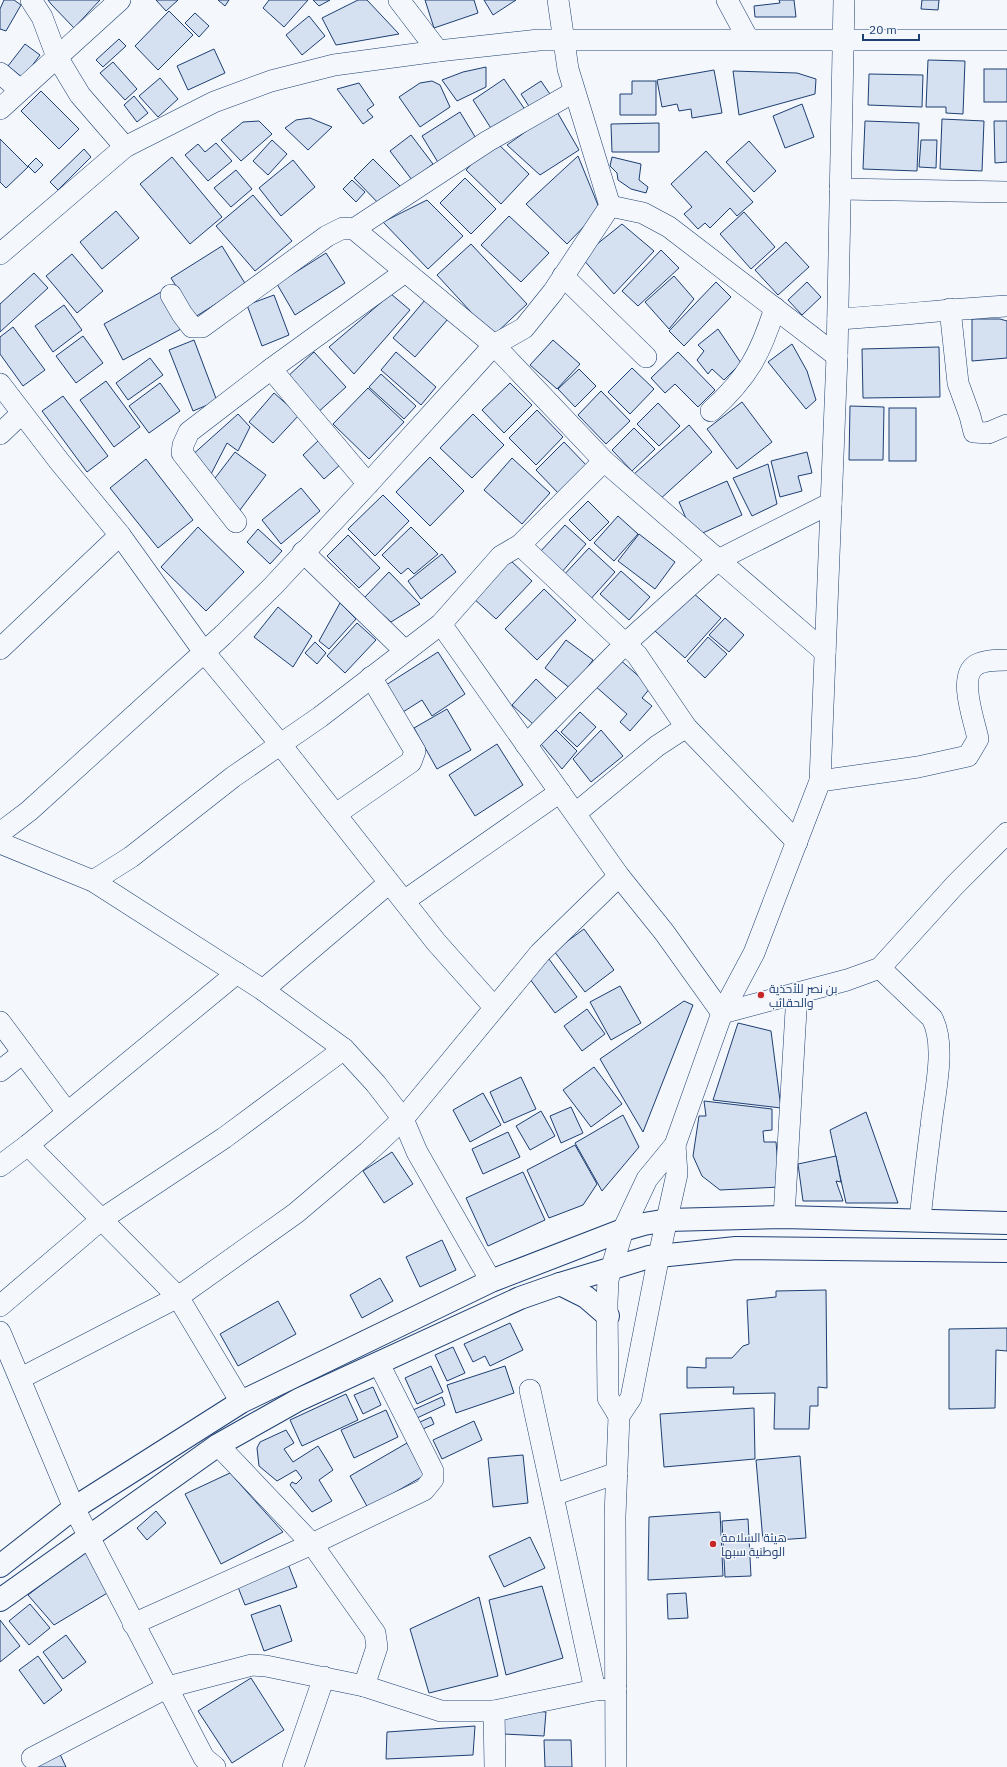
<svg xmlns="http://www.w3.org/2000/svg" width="1007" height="1767" font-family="'IBM Plex Sans',Cairo,sans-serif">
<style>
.building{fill:#d5e0f0;stroke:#1d3f73}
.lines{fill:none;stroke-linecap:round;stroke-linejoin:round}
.minor-casing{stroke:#1d3f73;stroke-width:22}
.major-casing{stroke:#1d3f73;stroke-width:24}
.minor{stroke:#f4f7fb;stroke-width:21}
.major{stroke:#f4f7fb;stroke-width:22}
.poi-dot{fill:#c62828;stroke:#f4f7fb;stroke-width:1.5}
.labels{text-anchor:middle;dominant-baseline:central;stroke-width:3;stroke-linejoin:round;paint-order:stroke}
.poi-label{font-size:12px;fill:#1d3f73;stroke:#f4f7fb;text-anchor:start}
</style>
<rect width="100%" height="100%" fill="#f4f7fb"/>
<g class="building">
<path d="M4 0H14L21 5 6 31 0 29V9Z"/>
<path d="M48 0H100L74 28 51 4Z"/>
<path d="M156 0H178L166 11Z"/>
<path d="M218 0H229L225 6Z"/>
<path d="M269 0H308L284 27 263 8Z"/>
<path d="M313 0H330L319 6Z"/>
<path d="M358 0H367L399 34 336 45 322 18Z"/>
<path d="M425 0H474L478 13 434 28Z"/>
<path d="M484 0H516L493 15Z"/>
<path d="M779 0H794L796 17H755L754 6 780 3Z"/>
<path d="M922 0H939L938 10 921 9Z"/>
<path d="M169 11 193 35 158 70 135 46Z"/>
<path d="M195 13 209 26 199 37 185 23Z"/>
<path d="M309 16 325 36 302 55 286 35Z"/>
<path d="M119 39 126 46 103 67 96 60Z"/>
<path d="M25 44 40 55 23 78 8 66Z"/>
<path d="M214 49 225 73 188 90 177 66Z"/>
<path d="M928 60 965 61 963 114 946 113V107H926Z"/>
<path d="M113 62 137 89 125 100 100 73Z"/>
<path d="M486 67V87L457 101 442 80 463 72Z"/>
<rect x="984" y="69" width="23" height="33"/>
<path d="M714 70 722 113 692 118 691 109 679 111 677 104 662 107 657 80Z"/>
<path d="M733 71 797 73 816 79 815 94 739 115Z"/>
<path d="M869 74 923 75 922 107 868 105Z"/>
<path d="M160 78 178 99 158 117 139 96Z"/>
<path d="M504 79 526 111 494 133 473 100Z"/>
<path d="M432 81 440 85 450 107 420 127 399 97 420 83Z"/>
<path d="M541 81 552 97 532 111 521 94Z"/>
<path d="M632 81H656V115H620V94H632Z"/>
<path d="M359 83 374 105 367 110 373 117 363 124 337 89Z"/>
<path d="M41 91 79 129 59 149 21 111Z"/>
<path d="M134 96 148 113 137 122 124 105Z"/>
<path d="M802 104 814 137 785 148 773 116Z"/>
<path d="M556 110 579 150 540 175 507 145Z"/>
<path d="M460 112 477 140 439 164 422 136Z"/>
<path d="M310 118 332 127 308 150 285 128 296 120Z"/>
<path d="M942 119 984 121 982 171 940 169Z"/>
<path d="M259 121 272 134 241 161 221 140 243 122Z"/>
<path d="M865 121 919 123 917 171 863 169Z"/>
<path d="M994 121H1007V162L995 163Z"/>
<path d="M659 123V152H612L611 124Z"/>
<path d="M411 135 433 164 412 180 390 151Z"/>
<path d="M0 139 28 167 6 188 0 182Z"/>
<path d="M272 140 287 154 268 175 253 161Z"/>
<path d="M494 140 529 174 501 204 466 170Z"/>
<path d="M921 140H937L936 168 919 167Z"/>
<path d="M749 141 776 171 754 192 726 162Z"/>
<path d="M216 143 232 161 208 181 185 155 198 144 205 152Z"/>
<path d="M84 149 91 157 58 190 50 182Z"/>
<path d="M706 151 753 202 737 216 730 208 710 228 705 223 698 229 684 214 692 207 671 184Z"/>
<path d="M578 156 600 210 567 244 526 204Z"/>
<path d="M172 157 222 217 190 244 140 184Z"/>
<path d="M612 157 641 164 639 180 648 187 646 193 631 189 618 180 617 173 610 166Z"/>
<path d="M36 158 43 165 35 173 28 166Z"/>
<path d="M373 159 402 188 382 207 354 178Z"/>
<path d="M293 160 315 187 281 216 259 188Z"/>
<path d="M236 170 252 189 231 207 214 188Z"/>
<path d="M465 178 496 209 471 234 440 203Z"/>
<path d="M352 180 365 192 356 202 343 189Z"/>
<path d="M253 195 292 241 255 271 216 226Z"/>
<path d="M427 200 463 236 428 269 383 222Z"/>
<path d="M116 211 139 238 102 269 80 242Z"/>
<path d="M744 212 775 247 751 269 720 234Z"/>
<path d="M509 216 549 253 521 282 481 245Z"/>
<path d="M622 224 654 251 614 294 581 257Z"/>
<path d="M786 242 809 267 778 295 755 270Z"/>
<path d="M471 244 527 304 493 336 437 275Z"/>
<path d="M222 246 246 285 195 317 171 278Z"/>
<path d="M661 250 679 268 638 306 622 291Z"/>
<path d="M326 253 345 283 295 315 277 284Z"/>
<path d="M72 254 103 291 77 313 46 276Z"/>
<path d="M34 273 48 288 0 332V304Z"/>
<path d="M674 276 694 299 669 329 645 302Z"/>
<path d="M716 282 731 297 684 346 669 331Z"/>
<path d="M807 282 821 297 802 315 788 300Z"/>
<path d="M161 292 181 329 123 360 104 324Z"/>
<path d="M391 294 410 310 354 374 329 347Z"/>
<path d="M274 295 289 335 262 346 247 305Z"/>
<path d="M425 300 448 319 415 357 393 338Z"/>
<path d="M64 305 82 330 53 352 35 326Z"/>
<path d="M972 319H1000L1007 321V358L972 361Z"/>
<path d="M13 327 45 370 23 386 0 354V337Z"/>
<path d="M718 329 741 363 724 380 712 369 708 374 697 360 704 351 698 345Z"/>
<path d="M83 336 103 363 76 383 56 356Z"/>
<path d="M194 340 217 401 193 411 169 350Z"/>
<path d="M553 340 580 364 557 389 530 365Z"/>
<path d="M792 344 807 371 816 400 806 409 768 362Z"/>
<path d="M939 347 940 397 863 398 862 349Z"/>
<path d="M314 352 346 387 316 414 285 379Z"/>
<path d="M396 352 436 387 421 405 381 370Z"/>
<path d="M678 352 715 390 698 407 675 384 665 393 651 378Z"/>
<path d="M150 358 163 375 128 400 116 383Z"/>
<path d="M632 368 654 389 630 414 608 392Z"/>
<path d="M579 369 596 386 575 407 558 389Z"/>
<path d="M381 374 416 406 404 419 369 387Z"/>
<path d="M106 381 140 427 114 447 80 400Z"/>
<path d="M160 383 180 411 149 433 129 406Z"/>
<path d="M510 383 532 405 504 433 482 410Z"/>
<path d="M368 388 404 422 369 459 333 424Z"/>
<path d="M601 391 630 421 606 444 578 415Z"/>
<path d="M274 393 299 415 273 443 249 422Z"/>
<path d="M63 396 108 456 87 472 42 411Z"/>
<path d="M742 402 772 442 737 469 707 429Z"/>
<path d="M658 403 680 426 659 446 637 424Z"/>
<path d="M850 406 884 407 883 460H849Z"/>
<rect x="889" y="408" width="27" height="53"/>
<path d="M537 410 563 437 536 465 509 438Z"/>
<path d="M238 414 250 427 238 451 227 443 209 478 190 457Z"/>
<path d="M473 414 504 445 472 478 440 448Z"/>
<path d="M689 425 712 452 658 501 634 474Z"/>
<path d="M634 428 655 449 632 471 612 450Z"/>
<path d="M319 440 341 464 324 479 303 455Z"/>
<path d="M564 442 587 466 559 494 536 470Z"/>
<path d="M235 452 266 475 240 510 209 486Z"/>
<path d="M807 452 812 473 798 476 802 491 780 497 771 461Z"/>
<path d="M430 457 464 491 430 526 396 492Z"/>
<path d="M512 458 550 493 522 524 484 490Z"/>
<path d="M146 459 193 520 158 548 110 488Z"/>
<path d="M768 464 777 504 752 516 733 478Z"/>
<path d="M727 481 742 515 694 537 679 502Z"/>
<path d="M301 488 320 511 281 544 262 520Z"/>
<path d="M383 495 409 521 375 556 348 529Z"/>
<path d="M588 501 609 522 590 541 569 520Z"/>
<path d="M618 516 638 534 614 561 594 543Z"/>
<path d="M565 525 586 544 561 573 539 553Z"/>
<path d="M198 527 244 572 206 611 161 567Z"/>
<path d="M411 527 438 554 414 574 408 568 401 574 382 555Z"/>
<path d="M258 529 282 551 270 564 247 542Z"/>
<path d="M639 534 675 562 655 589 618 561Z"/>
<path d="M348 535 380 568 359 588 327 556Z"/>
<path d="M589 548 615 572 588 602 561 578Z"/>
<path d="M442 554 456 572 421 599 408 581Z"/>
<path d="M508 558 532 581 496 619 472 597Z"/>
<path d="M621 571 650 597 629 620 600 594Z"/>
<path d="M389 572 420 604 391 622 364 598Z"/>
<path d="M544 589 576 620 537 660 505 629Z"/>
<path d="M691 591 721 618 685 658 655 631Z"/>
<path d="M340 603 356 619 329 649 319 641Z"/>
<path d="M278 607 312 636 293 667 254 637Z"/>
<path d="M725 618 744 635 729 652 709 635Z"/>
<path d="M357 623 376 640 345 673 327 656Z"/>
<path d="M708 637 727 654 705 678 687 661Z"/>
<path d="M566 640 593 660 571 689 545 668Z"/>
<path d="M315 642 326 653 317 664 305 653Z"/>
<path d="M438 652 465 694 432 716 422 700 403 712 386 685Z"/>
<path d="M618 658 651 687 642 698 652 706 630 731 620 722 627 714 594 685Z"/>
<path d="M536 679 557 699 533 724 512 705Z"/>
<path d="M447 709 471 750 437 769 414 728Z"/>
<path d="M580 712 596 727 577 747 561 732Z"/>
<path d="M556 730 577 751 562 769 541 744Z"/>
<path d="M601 730 623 756 591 782 573 759Z"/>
<path d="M497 744 523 785 475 816 449 775Z"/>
<path d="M584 929 614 970 585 992 554 951Z"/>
<path d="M546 955 577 997 555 1013 524 971Z"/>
<path d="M620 986 641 1023 611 1040 590 1002Z"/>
<path d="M684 1001 693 1005 643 1132 600 1059Z"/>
<path d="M587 1009 605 1034 582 1051 564 1026Z"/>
<path d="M738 1023 771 1031 781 1108 713 1100Z"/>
<path d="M594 1067 622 1104 591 1127 563 1090Z"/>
<path d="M521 1077 536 1109 504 1123 490 1092Z"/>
<path d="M483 1093 501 1125 470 1142 453 1110Z"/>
<path d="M704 1101 772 1109V1130L763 1131 764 1142H776L780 1187 720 1190 702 1176 693 1156 699 1116H706Z"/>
<path d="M571 1107 583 1133 561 1143 550 1116Z"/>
<path d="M541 1111 555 1136 530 1150 516 1126Z"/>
<path d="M866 1112 898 1203H846L830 1130Z"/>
<path d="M623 1115 639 1147 602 1191 575 1143Z"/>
<path d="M508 1132 520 1157 483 1174 472 1149Z"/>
<path d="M575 1145 597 1184 583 1205 549 1218 527 1170Z"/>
<path d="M392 1152 413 1184 384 1203 363 1171Z"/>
<path d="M836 1156 841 1182 836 1181 843 1201H803L798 1164Z"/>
<path d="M523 1172 545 1220 488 1246 466 1198Z"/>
<path d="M442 1240 456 1270 420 1287 406 1257Z"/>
<path d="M380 1278 393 1301 362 1318 350 1295Z"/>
<path d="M826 1290 827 1388 818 1387V1406H810L809 1429H774L775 1393 733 1394 734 1387 687 1388V1367L706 1368V1358H732L743 1346 749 1344 747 1300 776 1297V1291Z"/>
<path d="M278 1301 296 1334 238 1366 220 1334Z"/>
<path d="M510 1323 523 1350 490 1366 485 1356 473 1362 464 1344Z"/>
<path d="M1007 1328V1351L996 1350 995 1408 949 1409V1329Z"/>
<path d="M453 1347 465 1373 447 1381 435 1355Z"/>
<path d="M431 1366 443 1392 417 1404 405 1378Z"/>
<path d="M505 1366 514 1393 456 1413 447 1385Z"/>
<path d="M373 1387 381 1405 363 1414 354 1395Z"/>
<path d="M346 1394 358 1420 302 1446 290 1420Z"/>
<path d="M442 1397 445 1405 417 1418 413 1410Z"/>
<path d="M754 1408 755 1459 664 1467 660 1414Z"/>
<path d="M386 1410 398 1437 354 1458 341 1430Z"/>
<path d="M431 1417 434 1424 423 1429 420 1422Z"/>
<path d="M474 1421 482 1440 442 1459 433 1440Z"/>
<path d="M286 1430 294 1443 284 1449 293 1462 318 1446 333 1470 319 1480 332 1501 312 1512 290 1485 292 1482 296 1484 302 1478 296 1470 277 1481 259 1466 257 1448 260 1442Z"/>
<path d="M407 1443 425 1475 368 1508 350 1476Z"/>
<path d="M523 1455 528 1503 493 1507 488 1458Z"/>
<path d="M800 1456 806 1538 763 1541 756 1460Z"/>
<path d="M230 1473 283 1532 221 1564 185 1494Z"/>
<path d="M156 1511 166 1523 147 1540 137 1528Z"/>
<path d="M720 1512 723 1576 648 1580 649 1517Z"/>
<path d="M748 1519 751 1576 725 1577 722 1521Z"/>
<path d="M530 1537 545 1568 504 1587 489 1556Z"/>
<path d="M86 1550 109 1592 54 1625 28 1595Z"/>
<path d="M288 1564 297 1587 245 1605 236 1582Z"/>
<path d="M542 1586 563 1658 506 1675 489 1600Z"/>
<path d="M686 1593 688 1618 668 1619 667 1594Z"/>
<path d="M479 1597 498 1676 429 1693 410 1629Z"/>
<path d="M30 1604 50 1628 29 1645 9 1621Z"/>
<path d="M280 1605 292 1641 264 1651 251 1615Z"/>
<path d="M0 1620 20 1646 0 1662Z"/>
<path d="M66 1635 86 1662 63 1679 43 1652Z"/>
<path d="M38 1656 62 1690 44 1704 19 1670Z"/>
<path d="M251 1678 284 1730 232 1763 198 1711Z"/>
<path d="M505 1709 546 1712 544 1736 503 1734Z"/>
<path d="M475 1726 473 1755 386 1759 387 1732Z"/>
<path d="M544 1740H571L572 1767H545Z"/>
<path d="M59 1752 66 1767H38L36 1764Z"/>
</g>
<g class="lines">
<defs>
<g id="minor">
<path d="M31 0 42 17 57 57 80 95 125 147"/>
<path d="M399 0 438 51"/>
<path d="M727 0 748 39"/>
<path d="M0 73 20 90"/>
<path d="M0 109 120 0"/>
<path d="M840 189 1007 192"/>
<path d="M610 206 643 213 669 227 837 356"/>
<path d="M354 229 488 141 574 92"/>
<path d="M0 254 125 147 214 102 271 81 334 65 438 51 539 40H1007"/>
<path d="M563 276 646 357"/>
<path d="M171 295 182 314 192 327H202L327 236 343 228 354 229 494 345 604 461 825 652"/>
<path d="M950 309 958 383 970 416 974 432 988 433 1007 425"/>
<path d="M838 319C894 316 950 309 1007 306"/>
<path d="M271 369 368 484"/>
<path d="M0 384 59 461 120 535 204 652 281 745 436 942 494 1007"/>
<path d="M711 411C748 377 760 355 775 308"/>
<path d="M0 434 22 413"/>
<path d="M236 522 182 453 183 445 189 432 271 369 405 272"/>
<path d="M520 545 637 655 686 727"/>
<path d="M303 552 405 651"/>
<path d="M441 624 619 876 664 932 722 1013 847 980 880 968 955 885 1007 833"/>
<path d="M0 649 120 535"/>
<path d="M526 745 625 644 718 560 831 503"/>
<path d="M820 781 918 767 968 756 978 739C975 722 957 677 976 665 984 660 998 660 1007 660"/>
<path d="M576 813 657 746 686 727 797 842"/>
<path d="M336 814 411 762 415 751 371 677"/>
<path d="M0 833 29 811 223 635 273 586 368 484 494 345 524 328 553 292 610 206 568 69 558 0"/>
<path d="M0 843 93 881 263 990 344 1049 376 1084 403 1119 417 1152 491 1281"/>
<path d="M93 881 131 857 233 777 320 717 441 624 501 556 520 545 604 461"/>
<path d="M404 901 560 792"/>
<path d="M880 968 932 1018C947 1046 934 1095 931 1126 927 1157 923 1189 920 1220"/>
<path d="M263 990 389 883"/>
<path d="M0 1022 67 1112"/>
<path d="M0 1071 23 1053"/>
<path d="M28 1145 178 1297 241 1402"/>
<path d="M0 1166 28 1145 237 973"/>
<path d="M784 1217 797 993"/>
<path d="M0 1306 102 1219 224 1138 344 1049"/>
<path d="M0 1332 74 1508 204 1758 215 1767"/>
<path d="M21 1378 178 1297 296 1213 368 1152 403 1119 540 953 619 876"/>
<path d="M530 1390 595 1690"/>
<path d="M619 1416 608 1398 607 1303 608 1280 623 1230 647 1179 675 1145 722 1013 754 953 820 781 837 356 844 0"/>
<path d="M218 1445 312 1544 375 1633 377 1647 364 1686"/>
<path d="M553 1495 617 1473"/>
<path d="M133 1624 312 1544 424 1490 433 1479V1471L379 1364"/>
<path d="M494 1711 495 1767"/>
<path d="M32 1758 168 1687 252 1665 266 1666 364 1686 441 1711H494L595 1690 616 1689"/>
<path d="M293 1767 324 1677"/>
<path d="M616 1767 615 1516 619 1416 631 1398 659 1255 677 1174 675 1145"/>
</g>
<g id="major">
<path d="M560 1284 586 1297 608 1316"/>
<path d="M0 1566 74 1508 241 1402 491 1281 623 1230 644 1224 668 1220 784 1217 1007 1223"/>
<path d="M0 1600 218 1445 298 1400 520 1298 560 1284 649 1257 736 1248 1007 1251"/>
</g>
</defs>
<use href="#minor" class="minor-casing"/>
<use href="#major" class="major-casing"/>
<use href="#minor" class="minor"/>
<use href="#major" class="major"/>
</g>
<g class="poi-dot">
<circle cx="761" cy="995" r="4"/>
<circle cx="713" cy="1544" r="4"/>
</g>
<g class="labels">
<g class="poi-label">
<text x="769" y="988">بن نصر للأحذية<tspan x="769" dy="14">والحقائب</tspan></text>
<text x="721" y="1537">هيئة السلامة<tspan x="721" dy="14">الوطنية سبها</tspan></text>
</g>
</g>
<path d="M863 34v6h56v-6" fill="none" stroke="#1d3f73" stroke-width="2"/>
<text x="869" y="34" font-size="12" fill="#1d3f73" stroke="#f4f7fb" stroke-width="3" paint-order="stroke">20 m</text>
</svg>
